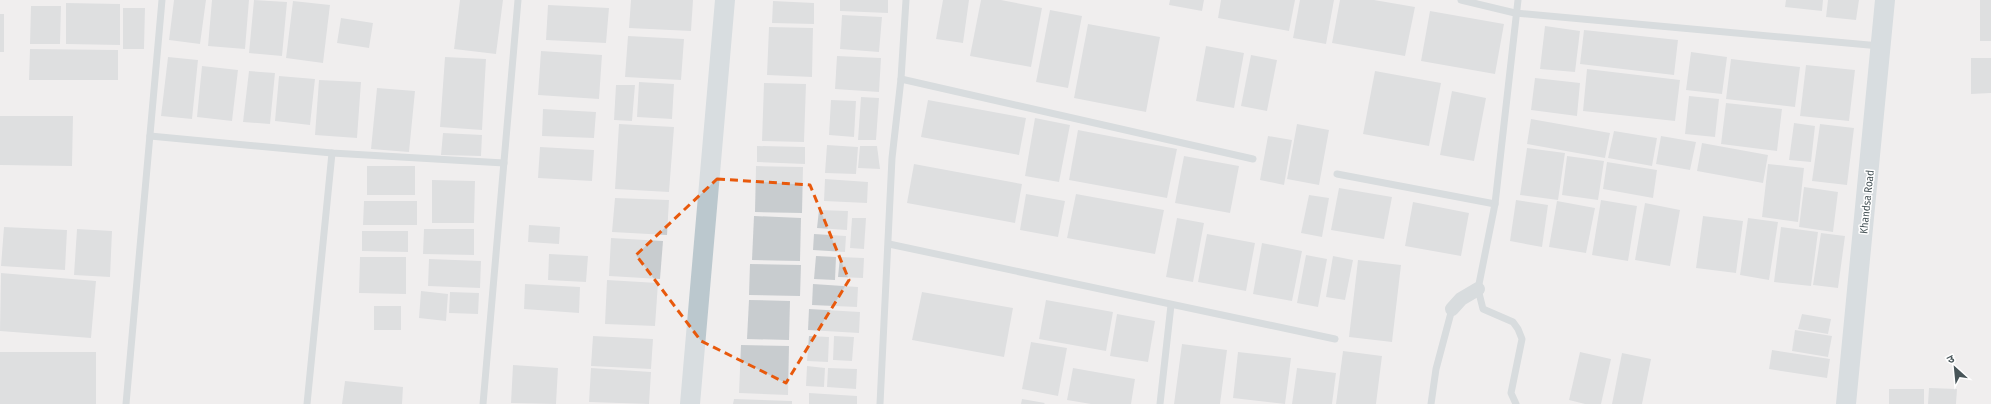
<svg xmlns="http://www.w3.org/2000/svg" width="1991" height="404" font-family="'Fira Sans Condensed','Noto Sans Devanagari',sans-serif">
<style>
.building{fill:#c8cccf}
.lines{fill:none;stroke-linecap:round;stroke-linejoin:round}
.lane{stroke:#bbc5c9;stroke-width:7}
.street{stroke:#bbc5c9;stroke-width:14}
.secondary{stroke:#bbc8ce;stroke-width:20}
.marked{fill:none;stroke:#e8590c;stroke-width:3;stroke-dasharray:8 5;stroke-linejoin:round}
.labels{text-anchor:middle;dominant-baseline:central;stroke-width:3;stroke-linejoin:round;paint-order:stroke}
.street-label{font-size:11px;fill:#485559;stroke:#fff}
</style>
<rect width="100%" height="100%" fill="#f0eeee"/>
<g class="building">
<path d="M174 0H206L200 44 169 40Z"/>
<path d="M212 0H249L245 49 208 46Z"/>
<path d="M254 0 287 2 282 56 249 53Z"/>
<path d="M460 0H503L496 54 454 49Z"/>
<path d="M631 0H693L691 31 629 28Z"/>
<path d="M840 0H888V13L840 11Z"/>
<path d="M943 0H969L963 43 936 39Z"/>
<path d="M981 0H1001L1042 8 1031 67 970 56Z"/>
<path d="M1170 0H1204L1202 11 1169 5Z"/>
<path d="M1221 0H1295L1289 31 1218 18Z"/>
<path d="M1300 0H1334L1326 44 1293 38Z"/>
<path d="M1340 0H1374L1415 7 1405 56 1332 43Z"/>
<path d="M1786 0H1823L1822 11 1785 7Z"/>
<path d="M1828 0H1859L1856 20 1826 17Z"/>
<rect x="1980" y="0" width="11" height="41"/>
<path d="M293 1 330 5 323 63 286 58Z"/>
<path d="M773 1 814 3V24L772 23Z"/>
<path d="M66 3 120 4V45L66 44Z"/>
<path d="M548 5 609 8 606 43 546 40Z"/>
<path d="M31 6H61L60 44H30Z"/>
<path d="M123 8H145L144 49H123Z"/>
<path d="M1050 10 1082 16 1068 88 1036 82Z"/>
<path d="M1430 11 1504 24 1495 74 1421 61Z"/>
<rect x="0" y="14" width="4" height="38"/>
<path d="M842 15 882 17 879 52 840 49Z"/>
<path d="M341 18 373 23 369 48 337 43Z"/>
<path d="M1088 24 1160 37 1146 112 1074 98Z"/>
<path d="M1545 26 1580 31 1575 72 1540 69Z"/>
<path d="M769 27 813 28 812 77 767 75Z"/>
<path d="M1584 30 1678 40 1674 75 1580 64Z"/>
<path d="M628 36 684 39 681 80 625 77Z"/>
<path d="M1206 46 1244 53 1234 108 1196 101Z"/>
<path d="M30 49 118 50V80H29Z"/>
<path d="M541 51 602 55 599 99 538 95Z"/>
<path d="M1691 52 1727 57 1722 94 1686 90Z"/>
<path d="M1251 55 1277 60 1267 111 1241 106Z"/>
<path d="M837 56 881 58 879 92 835 89Z"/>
<path d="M168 57 198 60 192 119 161 116Z"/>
<path d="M445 57 486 59 482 130 440 127Z"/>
<path d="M1971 58H1991V93L1971 94Z"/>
<path d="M1731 59 1800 67 1795 107 1726 99Z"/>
<path d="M1806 65 1855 70 1849 121 1800 116Z"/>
<path d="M202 66 238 70 232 121 197 117Z"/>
<path d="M1587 69 1680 80 1675 121 1583 111Z"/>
<path d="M249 71 275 73 270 124 243 122Z"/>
<path d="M1375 71 1441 83 1429 146 1363 134Z"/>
<path d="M279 76 315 79 310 125 275 121Z"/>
<path d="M1535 78 1580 83 1577 116 1531 110Z"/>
<path d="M319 80 361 82 357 138 315 135Z"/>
<path d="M639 82 674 84 672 119 637 117Z"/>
<path d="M764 83 806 84 804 142 762 141Z"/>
<path d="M616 85H635L632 121 614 120Z"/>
<path d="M377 88 415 91 409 152 371 149Z"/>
<path d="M1452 91 1486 98 1474 161 1440 155Z"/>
<path d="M1689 96 1719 99 1715 137 1685 134Z"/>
<path d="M861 97 879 98 876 140H858Z"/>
<path d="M831 100 856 101 854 137 829 135Z"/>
<path d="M928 100 1026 118 1019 155 921 137Z"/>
<path d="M1726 103 1782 109 1777 151 1721 144Z"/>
<path d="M543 109 596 112 594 138 542 136Z"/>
<path d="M0 116H73L72 166 0 165Z"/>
<path d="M1035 118 1070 125 1059 182 1025 176Z"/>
<path d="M1531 119 1610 133 1605 158 1527 144Z"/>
<path d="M1794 123 1815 126 1811 162 1789 160Z"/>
<path d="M619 124 674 127 669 192 615 189Z"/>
<path d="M1297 124 1329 130 1319 185 1287 179Z"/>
<path d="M1820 124 1854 128 1847 185 1812 181Z"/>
<path d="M1078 130 1177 149 1167 198 1069 180Z"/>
<path d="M1614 131 1657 138 1652 166 1608 158Z"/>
<path d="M443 133 482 135 481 156 441 155Z"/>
<path d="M1268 136 1292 140 1284 185 1260 180Z"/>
<path d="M1661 136 1696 142 1690 170 1656 164Z"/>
<path d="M1702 143 1768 155 1763 183 1697 171Z"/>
<path d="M827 145 858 147 856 174 825 173Z"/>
<path d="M757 146 805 147V164L757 162Z"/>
<path d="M860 146H877L880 169 858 168Z"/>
<path d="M540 147 594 150 592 181 538 178Z"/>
<path d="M1527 148 1565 153 1558 200 1520 195Z"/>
<path d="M1184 156 1239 166 1230 213 1175 203Z"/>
<path d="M1567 156 1604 161 1598 200 1562 195Z"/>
<path d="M1607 162 1657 170 1653 198 1603 189Z"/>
<path d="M914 164 1022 184 1015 223 907 203Z"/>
<path d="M1768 164 1804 168 1798 222 1762 217Z"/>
<rect x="367" y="166" width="48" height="29"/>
<path d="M756 166 803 167 802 213 755 212Z"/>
<path d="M825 179 868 182 867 203 824 201Z"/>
<path d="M432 180 475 181 474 223H432Z"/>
<path d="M1804 187 1838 192 1833 232 1799 227Z"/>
<path d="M1339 188 1392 197 1384 239 1331 230Z"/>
<path d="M1026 194 1065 201 1058 237 1020 230Z"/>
<path d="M1076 194 1164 210 1155 254 1067 238Z"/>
<path d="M1309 195 1329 198 1322 237 1301 233Z"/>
<path d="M615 198 669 200 667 235 612 232Z"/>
<path d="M1516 200 1548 205 1542 247 1510 241Z"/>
<path d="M1601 200 1637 206 1628 261 1592 255Z"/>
<path d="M364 201H417V225H363Z"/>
<path d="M1557 201 1595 208 1586 253 1549 247Z"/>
<path d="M1413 202 1469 213 1461 256 1405 246Z"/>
<path d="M1645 203 1680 210 1670 266 1635 260Z"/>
<path d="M819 210 848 211 847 230 817 228Z"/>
<path d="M754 216 801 218 800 261 752 260Z"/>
<path d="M1703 216 1743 221 1736 273 1696 268Z"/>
<path d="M852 218H866L864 249 850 248Z"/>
<path d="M1177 218 1204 223 1193 282 1166 277Z"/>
<path d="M1748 218 1778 222 1769 280 1740 275Z"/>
<path d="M529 225 560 227 559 244 528 242Z"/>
<path d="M4 227 67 230 65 270 1 266Z"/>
<path d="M1781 227 1818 232 1811 286 1774 282Z"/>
<path d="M77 229 112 231 110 277 74 275Z"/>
<path d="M424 229H474V255L423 254Z"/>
<path d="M362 231H408V252L362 251Z"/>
<path d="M1821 233 1845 236 1838 288 1813 285Z"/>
<path d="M814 234 846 236 845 252 813 250Z"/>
<path d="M1207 234 1255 243 1246 291 1198 282Z"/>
<path d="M611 238 663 241 660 279 609 276Z"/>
<path d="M1262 243 1302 251 1292 301 1253 294Z"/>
<path d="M549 254 588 256 586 282 548 280Z"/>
<path d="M1306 255 1327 259 1318 307 1297 303Z"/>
<path d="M816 256 836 257 835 280 814 279Z"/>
<path d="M1333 256 1353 260 1345 300 1326 297Z"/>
<path d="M360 257H406V294L359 293Z"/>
<path d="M840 257 864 258 863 278 838 277Z"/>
<path d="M429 259 481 261 480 288 428 286Z"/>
<path d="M1358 260 1401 265 1392 342 1349 337Z"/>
<path d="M750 264 801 265 800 296 749 295Z"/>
<path d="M1 273 96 281 91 338 0 331Z"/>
<path d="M607 280 658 283 655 326 605 324Z"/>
<path d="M525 284 580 287 579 313 524 309Z"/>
<path d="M813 284 858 287 857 307 812 305Z"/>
<path d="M421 291 448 294 446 321 419 318Z"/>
<path d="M450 292 479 293 478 314 449 313Z"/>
<path d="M922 292 1013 308 1004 357 912 340Z"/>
<path d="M749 300 790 301 789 340 747 339Z"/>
<path d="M1046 300 1113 312 1106 351 1039 339Z"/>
<rect x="374" y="306" width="27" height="24"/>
<path d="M809 309 860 312 859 333 808 330Z"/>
<path d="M1117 314 1155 321 1148 362 1110 356Z"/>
<path d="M1802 314 1831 319 1828 334 1798 329Z"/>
<path d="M1795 330 1832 336 1828 357 1792 351Z"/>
<path d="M593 336 653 339 651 369 591 366Z"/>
<path d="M809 336 829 337 828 362 807 361Z"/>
<path d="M834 336 854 337 852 361 833 360Z"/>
<path d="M1031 342 1067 348 1058 396 1022 389Z"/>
<path d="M1182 344 1227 350 1220 404H1174Z"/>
<path d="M741 345 789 346 788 395 739 393Z"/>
<path d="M1772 350 1830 359 1827 378 1769 369Z"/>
<path d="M1343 351 1382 356 1376 404H1336Z"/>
<rect x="0" y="352" width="96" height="52"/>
<path d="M1238 352 1291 358 1285 404 1233 398Z"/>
<path d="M1580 352 1611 359 1601 404H1585L1569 400Z"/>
<path d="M1622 353 1651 359 1642 404H1612Z"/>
<path d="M513 365 558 368 556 404 511 403Z"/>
<path d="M807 366 825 368 824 387 806 386Z"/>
<path d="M591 368 651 372 649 404 589 402Z"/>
<path d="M828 368 857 369 856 389 827 387Z"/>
<path d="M1073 368 1135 379 1131 404H1091L1067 400Z"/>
<path d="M1297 368 1336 373 1332 404H1292Z"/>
<path d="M345 381 403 387 402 404H342Z"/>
<path d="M1929 388 1957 389 1956 404H1928Z"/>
<rect x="1889" y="389" width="35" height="15"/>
<path d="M809 393 857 396V404H809Z"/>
<path d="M734 399 792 401V404H733Z"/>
<path d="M1022 399 1045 403 1044 404H1021Z"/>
</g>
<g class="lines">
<g class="lane">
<path d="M1461 0 1515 13 1880 46"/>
<path d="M901 79 1253 159"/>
<path d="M150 136 332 153 504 163"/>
<path d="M1337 174 1495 204"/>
<path d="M889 244 1335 339"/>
<path d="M126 404 162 0"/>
<path d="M307 404 332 153"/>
<path d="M483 404 518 0"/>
<path d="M880 404 892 158 901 79 906 0"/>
<path d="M1160 404 1171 305"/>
<path d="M1431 404 1436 369 1452 309"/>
<path d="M1516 404 1511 393 1522 339 1518 329 1513 322 1483 309 1478 289 1495 204 1518 0"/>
</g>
<path class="street" d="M1452 309 1461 299 1478 289"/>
<g class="secondary">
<path d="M690 404 725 0"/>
<path d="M1846 404 1885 0"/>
</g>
</g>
<path d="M0 0H1991V404H0ZM717 179 810 185 849 280 786 383 701 341 636 255Z" fill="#f0eeee" fill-opacity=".55" fill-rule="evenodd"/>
<path class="marked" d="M717 179 810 185 849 280 786 383 701 341 636 255Z"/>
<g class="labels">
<g class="street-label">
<text transform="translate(1867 202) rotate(-84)">Khandsa Road</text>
</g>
</g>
<g transform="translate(1955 368) rotate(333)" stroke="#ffffff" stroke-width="3" paint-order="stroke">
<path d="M0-3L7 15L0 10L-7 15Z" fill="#485559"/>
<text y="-6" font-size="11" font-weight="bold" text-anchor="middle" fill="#485559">उ</text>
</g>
</svg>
